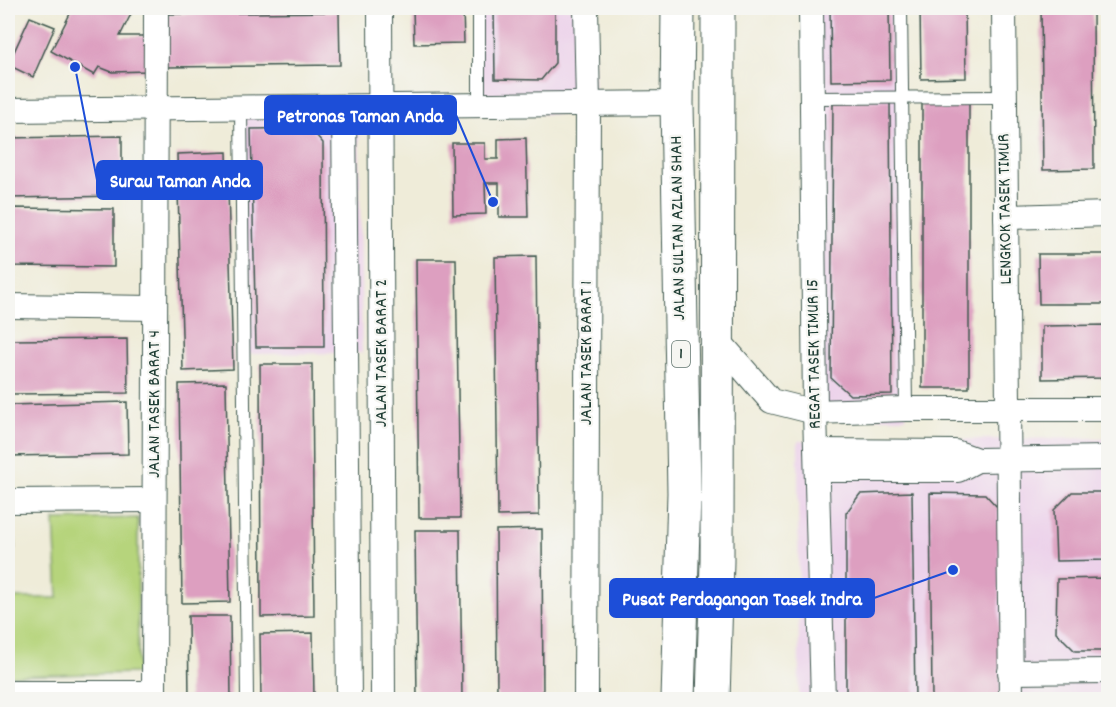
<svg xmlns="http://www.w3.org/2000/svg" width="1116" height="707" font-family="Dekko,sans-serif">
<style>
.built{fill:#ecd1ea}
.green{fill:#b6d47b;stroke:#6a8858;stroke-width:1.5}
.building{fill:#dd9fc0}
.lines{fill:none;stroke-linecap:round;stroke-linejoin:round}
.service-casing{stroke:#3e574d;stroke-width:14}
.minor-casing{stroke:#3e574d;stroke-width:26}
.primary-casing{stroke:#3e574d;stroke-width:35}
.service{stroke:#fff;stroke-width:12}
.minor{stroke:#fff;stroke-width:24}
.primary{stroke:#fff;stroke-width:33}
.labels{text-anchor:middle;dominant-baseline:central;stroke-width:4.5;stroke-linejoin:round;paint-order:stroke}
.shield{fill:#f6f6f2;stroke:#60746d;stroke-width:1.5}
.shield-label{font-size:16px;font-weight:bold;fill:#1f3d34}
.street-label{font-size:18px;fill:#1f3d34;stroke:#f6f6f2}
.leader{fill:none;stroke:#1d4ed8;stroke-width:2}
.callout-dot{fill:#1d4ed8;stroke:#f6f6f2;stroke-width:2}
.callout{fill:#1d4ed8;stroke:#1d4ed8;stroke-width:2}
.callout-label{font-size:20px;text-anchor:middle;font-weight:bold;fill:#fff}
</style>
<rect width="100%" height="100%" fill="#f6f6f2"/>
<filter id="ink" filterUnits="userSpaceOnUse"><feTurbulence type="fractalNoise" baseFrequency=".0167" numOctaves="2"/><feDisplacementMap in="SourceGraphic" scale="12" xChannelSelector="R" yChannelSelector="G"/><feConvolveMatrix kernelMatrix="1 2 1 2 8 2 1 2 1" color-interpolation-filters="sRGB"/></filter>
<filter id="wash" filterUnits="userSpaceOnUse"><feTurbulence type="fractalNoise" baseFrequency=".008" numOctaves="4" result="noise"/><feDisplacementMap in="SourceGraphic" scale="24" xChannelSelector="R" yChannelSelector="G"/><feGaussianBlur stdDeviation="1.35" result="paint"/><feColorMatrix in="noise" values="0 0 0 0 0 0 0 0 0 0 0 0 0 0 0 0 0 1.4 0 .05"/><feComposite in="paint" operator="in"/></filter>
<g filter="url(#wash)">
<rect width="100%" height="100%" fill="#efecd9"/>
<g class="built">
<path d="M474 8H594L595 115 474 113Z"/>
<path d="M809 8H902L906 418H816Z"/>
<path d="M240 106 359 108 362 353 244 354Z"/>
<path d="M1108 438V699H799L798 441Z"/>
</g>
<path class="green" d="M138 518V673L8 676V598H58L54 520Z"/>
<g id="blocks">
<g class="building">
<path d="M73 8H134L120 36H147V71L112 72 99 67 94 75 51 51Z"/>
<path d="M413 8H463L464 43 414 44Z"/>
<path d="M494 8H555V63L541 80 495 79Z"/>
<path d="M830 8H889L890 80 831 81Z"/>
<path d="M920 8H965L966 78 921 79Z"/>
<path d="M1041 8H1093L1094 169 1043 170Z"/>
<path d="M339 12 340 65 166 67 165 14Z"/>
<path d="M30 17 55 27 33 77 8 65Z"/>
<rect x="922" y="99" width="47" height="289"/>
<path d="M833 100 890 101 892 394 850 395 831 378Z"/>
<path d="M310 128 323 143 324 347H256L251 129Z"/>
<path d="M122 136V196L8 198V138Z"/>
<path d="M526 138 528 217H499V183H485L486 214 453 215 452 143H485V159H498V139Z"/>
<path d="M227 152 233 369 183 371 177 154Z"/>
<path d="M8 208 114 209V267L8 266Z"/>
<path d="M1038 254H1108V304H1039Z"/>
<path d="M536 256 539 515 498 516 495 257Z"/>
<path d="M416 259H456L460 518H419Z"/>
<path d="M1108 325V378L1042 379V326Z"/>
<path d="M127 339 128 393 8 394V340Z"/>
<path d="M260 364H312L314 616 261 617Z"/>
<path d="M226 383 230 602 182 603 179 384Z"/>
<path d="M127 402 128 454 8 456V405Z"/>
<path d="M912 492 915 700H846V513L860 494Z"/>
<path d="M1072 492H1108V560L1056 561 1054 510Z"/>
<path d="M930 493 985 494 998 508 1000 700H932Z"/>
<path d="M8 515H11L12 589H8Z"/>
<path d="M542 529 543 700H497L496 530Z"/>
<path d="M415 530H460L462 700H417Z"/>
<path d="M1108 578V651H1075L1056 632 1057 579Z"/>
<path d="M188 616H230L231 700H189Z"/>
<path d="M313 633 314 700H261L260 634Z"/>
</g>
</g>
</g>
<g filter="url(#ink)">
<use href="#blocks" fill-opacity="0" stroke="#3e574d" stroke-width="1.5"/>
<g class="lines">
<defs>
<g id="service">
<path d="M901 8 906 409"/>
<path d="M812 98 1004 97"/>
<path d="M479 106V8"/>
<path d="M241 108 247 700"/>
</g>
<g id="minor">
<path d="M380 8 383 700"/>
<path d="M586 8 588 104 586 700"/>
<path d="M811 8 815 412 823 700"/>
<path d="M1004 8 1011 700"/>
<path d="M344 107 349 700"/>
<path d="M8 110 677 103"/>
<path d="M1006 217 1108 214"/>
<path d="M8 306 155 308"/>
<path d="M718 340 771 401 815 412 906 409H1108"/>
<path d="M817 451 955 452 977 460 1108 458"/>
<path d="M817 470H958L977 460"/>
<path d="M8 501 154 500"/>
<path d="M1010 672 1108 671"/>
<path d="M8 693H154"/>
<path d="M154 700 156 8"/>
</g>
<g id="primary">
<path d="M678 8 677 103 684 493 678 700"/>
<path d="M713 700 717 561 718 8"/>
</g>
</defs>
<use href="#service" class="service-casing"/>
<use href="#minor" class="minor-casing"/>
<use href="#primary" class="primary-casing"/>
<use href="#service" class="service"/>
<use href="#minor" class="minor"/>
<use href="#primary" class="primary"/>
</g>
</g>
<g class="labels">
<rect class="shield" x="672" y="341" width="18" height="26" rx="4.5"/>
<g class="shield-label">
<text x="681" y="354">1</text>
</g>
<g class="street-label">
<text transform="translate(1006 209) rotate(-91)">LENGKOK TASEK TIMUR</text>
<text transform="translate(679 228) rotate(-91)">JALAN SULTAN AZLAN SHAH</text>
<text transform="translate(382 353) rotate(-90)">JALAN TASEK BARAT 2</text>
<text transform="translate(587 353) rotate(-90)">JALAN TASEK BARAT 1</text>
<text transform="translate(815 354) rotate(-91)">REGAT TASEK TIMUR 15</text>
<text transform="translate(155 404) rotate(-90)">JALAN TASEK BARAT 4</text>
</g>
</g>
<path class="leader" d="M493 202L456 115M75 67L97 180M953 570L874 598"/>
<g class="callout-dot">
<circle cx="493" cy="202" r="6"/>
<circle cx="75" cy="67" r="6"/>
<circle cx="953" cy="570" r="6"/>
</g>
<g class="callout">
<rect x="265" y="96" width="191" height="38" rx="6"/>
<rect x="97" y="161" width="165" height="38" rx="6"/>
<rect x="610" y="579" width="264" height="38" rx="6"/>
</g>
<g class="callout-label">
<text x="360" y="122">Petronas Taman Anda</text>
<text x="180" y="187">Surau Taman Anda</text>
<text x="742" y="605">Pusat Perdagangan Tasek Indra</text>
</g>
<rect width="1116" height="707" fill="none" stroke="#f6f6f2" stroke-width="30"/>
</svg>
